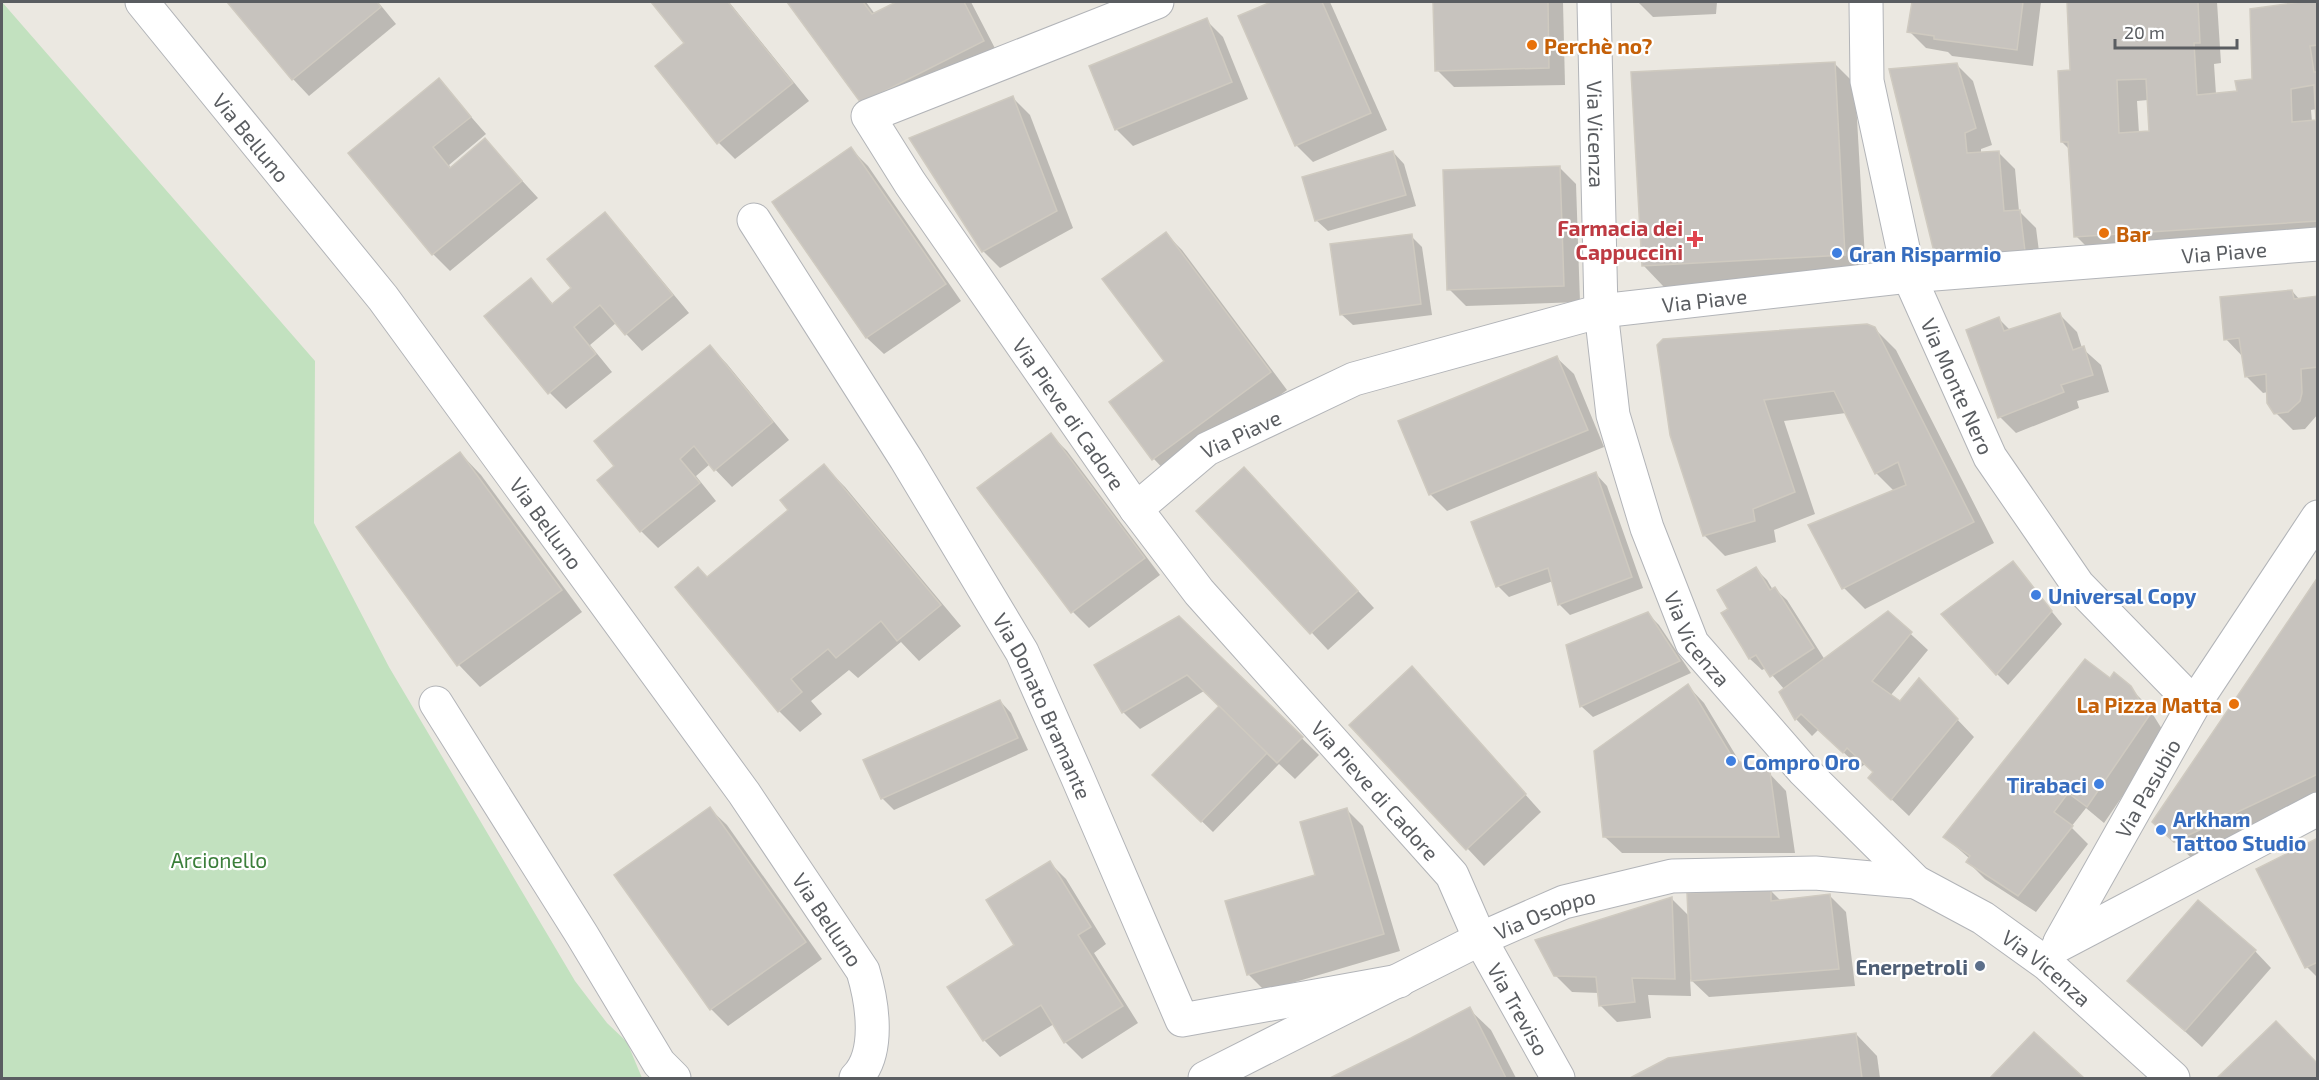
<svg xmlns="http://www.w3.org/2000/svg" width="2319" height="1080" font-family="'Exo 2',sans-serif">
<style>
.green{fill:#c2e1bf}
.shadow{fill:#0003;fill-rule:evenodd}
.building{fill:#c7c3be;stroke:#cfcac0;stroke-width:1.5;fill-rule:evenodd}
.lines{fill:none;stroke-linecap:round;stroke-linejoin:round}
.minor-casing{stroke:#b2b4b8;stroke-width:35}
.minor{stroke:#fff;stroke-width:33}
.food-dot{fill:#e8710a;stroke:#fff;stroke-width:2}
.health-dot{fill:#e0444e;stroke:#fff;stroke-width:2}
.shop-dot{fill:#3f7fe0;stroke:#fff;stroke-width:2}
.service-dot{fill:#5c6f8a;stroke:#fff;stroke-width:2}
.labels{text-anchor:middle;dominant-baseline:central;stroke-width:4.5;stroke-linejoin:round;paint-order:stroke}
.food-label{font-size:21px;font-weight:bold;fill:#c56008;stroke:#fff;text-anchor:start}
.street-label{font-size:21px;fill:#5a5d61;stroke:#fff}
.health-label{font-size:21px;font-weight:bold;fill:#be3a42;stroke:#fff;text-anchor:end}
.shop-label{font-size:21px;font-weight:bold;fill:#366cbe;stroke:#fff;text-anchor:start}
.park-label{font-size:21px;fill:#3c7f3b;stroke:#fff}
.service-label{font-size:21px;font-weight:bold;fill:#4e5e75;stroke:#fff;text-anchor:end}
</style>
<rect width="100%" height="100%" fill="#ebe8e1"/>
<path class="green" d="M2 2 315 361 314 523 389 667 575 981 607 1023 627 1042 642 1078H2Z"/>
<g class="shadow">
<path d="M229 2H378L396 24 309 96 293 79Z"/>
<path d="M653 2H729L809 101 735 159 718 142 686 44Z"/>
<path d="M788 2H866L875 14 899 2H971L1000 58 862 102Z"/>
<path d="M1274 2H1330L1387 130 1313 162 1296 145 1240 17Z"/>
<path d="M1435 2H1563L1565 85 1454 87 1437 70Z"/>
<path d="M1638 2H1717L1716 14 1653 17Z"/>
<path d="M1913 2H2041L2033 66 1952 56 1948 52 1926 48 1909 31Z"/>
<path d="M2069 2H2217L2221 63 2214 64 2216 94 2238 92 2254 80 2302 2H2318V115L2317 109 2311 110 2312 122H2318V243L2097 257 2076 236 2070 150 2062 142 2071 72ZM2148 100 2150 133H2139L2137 101Z"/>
<path d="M1206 20 1223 37 1248 99 1133 146 1116 129Z"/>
<path d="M1834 63 1855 84 1866 276 1664 287 1643 265Z"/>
<path d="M1956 64 1973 81 1992 145 1981 149V154L1998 152 2015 169 2019 211 2036 228 2041 267 1953 272 1936 256Z"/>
<path d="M439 80 486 134 449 165 451 168 485 140 538 198 450 271 433 254 351 154Z"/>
<path d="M1013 98 1030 115 1073 228 1000 268 983 251 911 139Z"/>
<path d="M851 149 868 166 961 301 884 354 867 338 774 203Z"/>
<path d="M1393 152 1404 164 1416 206 1328 231 1316 220Z"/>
<path d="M1559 167 1576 184 1580 302 1466 306 1449 289Z"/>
<path d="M605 214 621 231 689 313 642 351 616 323 590 345 612 372 566 409 550 393 486 316 530 280 554 305 573 289Z"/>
<path d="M1166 234 1182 250 1287 390 1170 476 1154 459 1111 403 1166 362Z"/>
<path d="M1411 236 1422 247 1432 315 1353 325 1341 314Z"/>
<path d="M2292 291 2300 300 2318 297V414L2305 429 2293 430 2276 413 2268 392 2263 393 2246 376 2243 357 2226 339Z"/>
<path d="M2060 315 2077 332 2082 348 2101 365 2109 392 2077 401 2079 408 2016 433 2000 417 1999 319 2010 330Z"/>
<path d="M1875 329 1896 350 1994 543 1865 609 1844 588 1894 491 1876 473 1846 413 1784 421 1815 514 1774 530 1776 542 1725 556 1704 535 1671 435Z"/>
<path d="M710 347 727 364 789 440 732 487 710 464 696 476 716 501 658 548 641 531 599 480 616 466Z"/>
<path d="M1557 358 1574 374 1604 447 1447 511 1431 495 1400 422Z"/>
<path d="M1051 435 1067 451 1160 575 1089 628 1073 612Z"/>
<path d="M460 453 481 475 582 612 480 687 459 665 358 528Z"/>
<path d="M824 466 845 487 961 626 919 661 901 642 858 678 849 670 811 701 822 714 800 732 779 711 708 578 790 510Z"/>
<path d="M1596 474 1607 486 1643 588 1570 615 1559 604 1553 581 1509 597 1498 586Z"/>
<path d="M1261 486 1374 608 1328 650 1198 511Z"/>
<path d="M2012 563 2062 624 2008 685 1997 674Z"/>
<path d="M1756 569 1767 580 1773 590 1775 589 1787 600 1825 660 1888 613 1928 650 1890 696 1900 703 1936 697 1974 737 1909 816 1887 795 1874 772 1865 764 1860 768 1819 729 1812 736 1796 719 1781 692 1784 689 1766 668 1762 670 1750 659 1723 614 1730 610Z"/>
<path d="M2318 579V814L2203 869 2154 822Z"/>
<path d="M1648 614 1659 625 1691 673 1593 717 1581 706Z"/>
<path d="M1179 618 1319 755 1295 779 1279 764 1213 832 1154 775 1220 707 1204 691 1140 729 1123 712Z"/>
<path d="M2110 680 2130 688 2147 705 2165 734 2104 823 2086 808 2071 827 2088 844 2036 912 1985 879 1968 862 1970 859 1945 837Z"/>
<path d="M1428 685 1541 812 1484 866 1351 725Z"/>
<path d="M1688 686 1704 703 1741 764 1769 773 1786 791 1795 853H1622L1605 837Z"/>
<path d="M1000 701 1011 713 1028 750 894 810 882 798Z"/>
<path d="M710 809 727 825 822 959 728 1026 711 1009Z"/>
<path d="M1347 810 1363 826 1400 951 1265 991 1248 974 1317 876Z"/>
<path d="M2318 840V978L2307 967Z"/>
<path d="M1049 862 1066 879 1106 944 1094 953 1138 1023 1082 1059 1065 1042 1054 1024 1000 1057 984 1040 1016 945Z"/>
<path d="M1770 890 1781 901 1829 895 1846 912 1855 986 1709 997 1690 979 1691 996 1648 995 1651 1018 1617 1022 1600 1005 1599 993 1572 992 1555 975 1672 899 1689 916Z"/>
<path d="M2255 951 2271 968 2202 1047 2129 980Z"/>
<path d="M1469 1009 1491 1030 1516 1078H1334Z"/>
<path d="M2276 1023 2318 1066V1078H2219Z"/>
<path d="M1856 1034 1877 1056 1880 1078H1633L1668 1060Z"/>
<path d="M2034 1034 2082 1078H1992Z"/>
</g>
<g class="building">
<path d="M227 2H377L381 7 292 80Z"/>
<path d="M651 2H728L793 83 717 144 655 66 684 43Z"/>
<path d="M787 2H863L872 14 896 2H964L984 41 861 103Z"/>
<path d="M1271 2H1322L1371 113 1295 146 1238 16Z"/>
<path d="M1433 2H1548L1549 68 1435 71Z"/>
<path d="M1912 2H2023L2017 50 1934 39V36L1907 32Z"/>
<path d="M2067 2H2198L2200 43H2194L2197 95 2237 91 2235 81 2252 79 2250 9 2300 2H2318V45L2310 46 2314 72H2318V221L2074 237 2068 142H2061L2058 71 2070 70ZM2146 79 2149 131 2119 133 2117 80ZM2314 85 2316 120 2292 122 2291 89Z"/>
<path d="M1207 18 1232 82 1115 130 1089 66Z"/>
<path d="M1835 62 1845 255 1642 266 1631 72Z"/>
<path d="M1957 63 1976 128 1965 133 1967 153 1999 151 2004 211 2020 210 2025 251 1935 256 1889 69Z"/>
<path d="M439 78 471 117 433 147 450 168 485 138 522 181 432 255 348 153Z"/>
<path d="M1013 96 1057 211 982 252 909 138Z"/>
<path d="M851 147 946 284 866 338 772 202Z"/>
<path d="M1393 151 1406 195 1315 221 1302 177Z"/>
<path d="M1560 166 1564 286 1447 290 1443 170Z"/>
<path d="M605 212 673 295 625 335 600 305 574 327 596 354 548 394 484 316 531 278 552 304 571 288 547 259Z"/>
<path d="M1166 232 1271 372 1152 460 1109 402 1164 361 1102 279Z"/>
<path d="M1412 234 1421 304 1340 315 1330 244Z"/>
<path d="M2292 290 2294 299 2318 296V367L2301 369 2302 393 2300 401 2288 412 2274 414 2267 403 2266 374 2245 377 2239 338 2224 340 2220 297Z"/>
<path d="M2060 313 2073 350 2084 346 2093 375 2061 385 2064 392 1998 418 1966 330 1999 317 2004 331Z"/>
<path d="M1867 324 1875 327 1974 522 1842 589 1808 525 1906 485 1898 462 1875 474 1834 391 1764 400 1795 492 1753 509 1755 521 1703 536 1670 435 1657 345 1663 339Z"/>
<path d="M710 345 773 422 714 471 694 446 680 459 700 483 640 532 597 480 614 466 594 441Z"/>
<path d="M1557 356 1588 430 1429 495 1398 421Z"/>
<path d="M1051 433 1145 558 1071 613 977 488Z"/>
<path d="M460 452 562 590 457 666 356 527Z"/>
<path d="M824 464 941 605 897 641 881 621 836 658 828 649 791 679 802 692 778 712 675 587 698 567 707 577 788 510 780 500Z"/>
<path d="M1244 467 1358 591 1310 634 1196 511Z"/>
<path d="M1596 472 1632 577 1558 605 1548 568 1496 587 1471 522Z"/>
<path d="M2013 561 2052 611 1996 675 1941 614Z"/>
<path d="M1756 567 1770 590 1775 587 1814 648 1770 677 1756 655 1749 659 1742 647 1721 613 1728 609 1717 590Z"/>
<path d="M2318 577V774L2174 842 2152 822Z"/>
<path d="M1888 611 1912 632 1872 681 1900 701 1919 678 1958 719 1891 800 1868 778 1873 772 1847 748 1843 753 1801 714 1795 720 1779 692Z"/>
<path d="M1648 612 1680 661 1580 707 1566 645Z"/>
<path d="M1179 616 1303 737 1277 763 1187 675 1122 713 1094 665Z"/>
<path d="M2085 659 2110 678 2114 672 2131 686 2149 716 2087 807 2068 793 2054 812 2073 826 2018 896 1966 862 1970 856 1943 837Z"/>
<path d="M1412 666 1526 794 1466 850 1349 725Z"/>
<path d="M1688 684 1734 760 1770 772 1779 837H1603L1594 751Z"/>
<path d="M1000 700 1018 738 881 799 863 760Z"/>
<path d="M1219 706 1267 753 1201 822 1152 775Z"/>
<path d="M710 807 806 942 710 1010 614 875Z"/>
<path d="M1347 808 1384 934 1247 975 1225 901 1315 875 1300 822Z"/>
<path d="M2318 838V962L2305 968 2256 869Z"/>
<path d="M1050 861 1091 927 1078 935 1123 1006 1064 1043 1041 1005 983 1041 947 987 1014 945 986 900Z"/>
<path d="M1771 889V901L1830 894 1839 969 1691 981 1687 893Z"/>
<path d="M1672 897 1675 979 1632 978 1635 1002 1599 1006 1596 977 1554 976 1535 940Z"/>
<path d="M2198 900 2256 950 2185 1031 2127 981Z"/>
<path d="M1470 1007 1506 1078H1330L1411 1038Z"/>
<path d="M2276 1021 2318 1064V1078H2217Z"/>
<path d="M2034 1032 2084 1078H1990Z"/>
<path d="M1856 1033 1862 1078H1630L1668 1058Z"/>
</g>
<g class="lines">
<defs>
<g id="minor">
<path id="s1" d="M142 2 383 298 744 793 863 971C872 1001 881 1053 856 1078"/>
<path id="s2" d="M1157 2 868 116 910 183 1136 509 1199 592 1452 875 1480 939 1558 1078"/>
<path id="s3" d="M1594 2 1601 311 1613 415 1647 528 1692 643 1803 770 1916 882 1983 918 2047 964 2173 1078"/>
<path id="s4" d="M1866 2 1867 81 1909 276 1990 457 2078 585 2194 704"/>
<path id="s5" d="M754 220 906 459 1022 652 1077 776 1182 1020 1399 981"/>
<path id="s6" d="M1136 509 1207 449 1354 379 1601 311 1909 276 2318 244"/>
<path d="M436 703 582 935 659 1063 674 1078"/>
<path id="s7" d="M2060 942 2194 704 2318 517"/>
<path d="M2059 945 2318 809"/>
<path id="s8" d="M1205 1078 1480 939 1564 902 1672 876 1815 873 1916 882"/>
</g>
</defs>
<use href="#minor" class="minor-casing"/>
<use href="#minor" class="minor"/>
</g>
<g class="food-dot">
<circle cx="1532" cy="45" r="6"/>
<circle cx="2104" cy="233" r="6"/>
<circle cx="2234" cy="704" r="6"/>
</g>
<path class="health-dot" d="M1692 230h6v6h6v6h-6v6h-6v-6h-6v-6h6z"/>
<g class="shop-dot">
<circle cx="1837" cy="253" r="6"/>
<circle cx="2036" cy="595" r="6"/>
<circle cx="1731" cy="761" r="6"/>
<circle cx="2099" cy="784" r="6"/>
<circle cx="2161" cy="830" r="6"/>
</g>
<circle class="service-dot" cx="1980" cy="966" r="6"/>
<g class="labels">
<g class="food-label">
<text x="1544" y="45">Perchè no?</text>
<text x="2116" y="233">Bar</text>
<text x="2222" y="704" text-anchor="end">La Pizza Matta</text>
</g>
<g class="street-label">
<text stroke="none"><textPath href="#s3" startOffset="132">Via Vicenza</textPath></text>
<text stroke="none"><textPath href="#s1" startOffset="174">Via Belluno</textPath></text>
<text stroke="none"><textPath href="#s6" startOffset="1138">Via Piave</textPath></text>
<text stroke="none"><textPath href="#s6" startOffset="616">Via Piave</textPath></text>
<text stroke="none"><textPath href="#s4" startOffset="399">Via Monte Nero</textPath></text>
<text stroke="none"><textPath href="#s2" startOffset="670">Via Pieve di Cadore</textPath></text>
<text stroke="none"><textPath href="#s6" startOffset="130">Via Piave</textPath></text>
<text stroke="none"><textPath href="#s1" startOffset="660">Via Belluno</textPath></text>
<text stroke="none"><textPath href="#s3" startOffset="654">Via Vicenza</textPath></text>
<text stroke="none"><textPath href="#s5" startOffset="566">Via Donato Bramante</textPath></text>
<text stroke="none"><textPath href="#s7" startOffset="177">Via Pasubio</textPath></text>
<text stroke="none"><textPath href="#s2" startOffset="1156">Via Pieve di Cadore</textPath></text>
<text stroke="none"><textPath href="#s8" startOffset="378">Via Osoppo</textPath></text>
<text stroke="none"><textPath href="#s1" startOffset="1146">Via Belluno</textPath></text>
<text stroke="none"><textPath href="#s3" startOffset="1140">Via Vicenza</textPath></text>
<text stroke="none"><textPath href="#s2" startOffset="1420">Via Treviso</textPath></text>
</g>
<g class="health-label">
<text x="1683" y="227">Farmacia dei<tspan x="1683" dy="24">Cappuccini</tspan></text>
</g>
<g class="shop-label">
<text x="1849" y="253">Gran Risparmio</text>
<text x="2048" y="595">Universal Copy</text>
<text x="1743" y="761">Compro Oro</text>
<text x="2087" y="784" text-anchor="end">Tirabaci</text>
<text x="2173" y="818">Arkham<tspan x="2173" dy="24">Tattoo Studio</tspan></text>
</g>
<g class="park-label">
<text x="219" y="859">Arcionello</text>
</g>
<g class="service-label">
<text x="1968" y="966">Enerpetroli</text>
</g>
</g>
<rect width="2319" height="1080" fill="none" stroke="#5a5d61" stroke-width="6"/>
<path d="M2115 39v9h122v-9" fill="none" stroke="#5a5d61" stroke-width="3"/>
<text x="2124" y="39" font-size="18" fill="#5a5d61" stroke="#ffffff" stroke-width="4.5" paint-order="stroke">20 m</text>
</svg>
